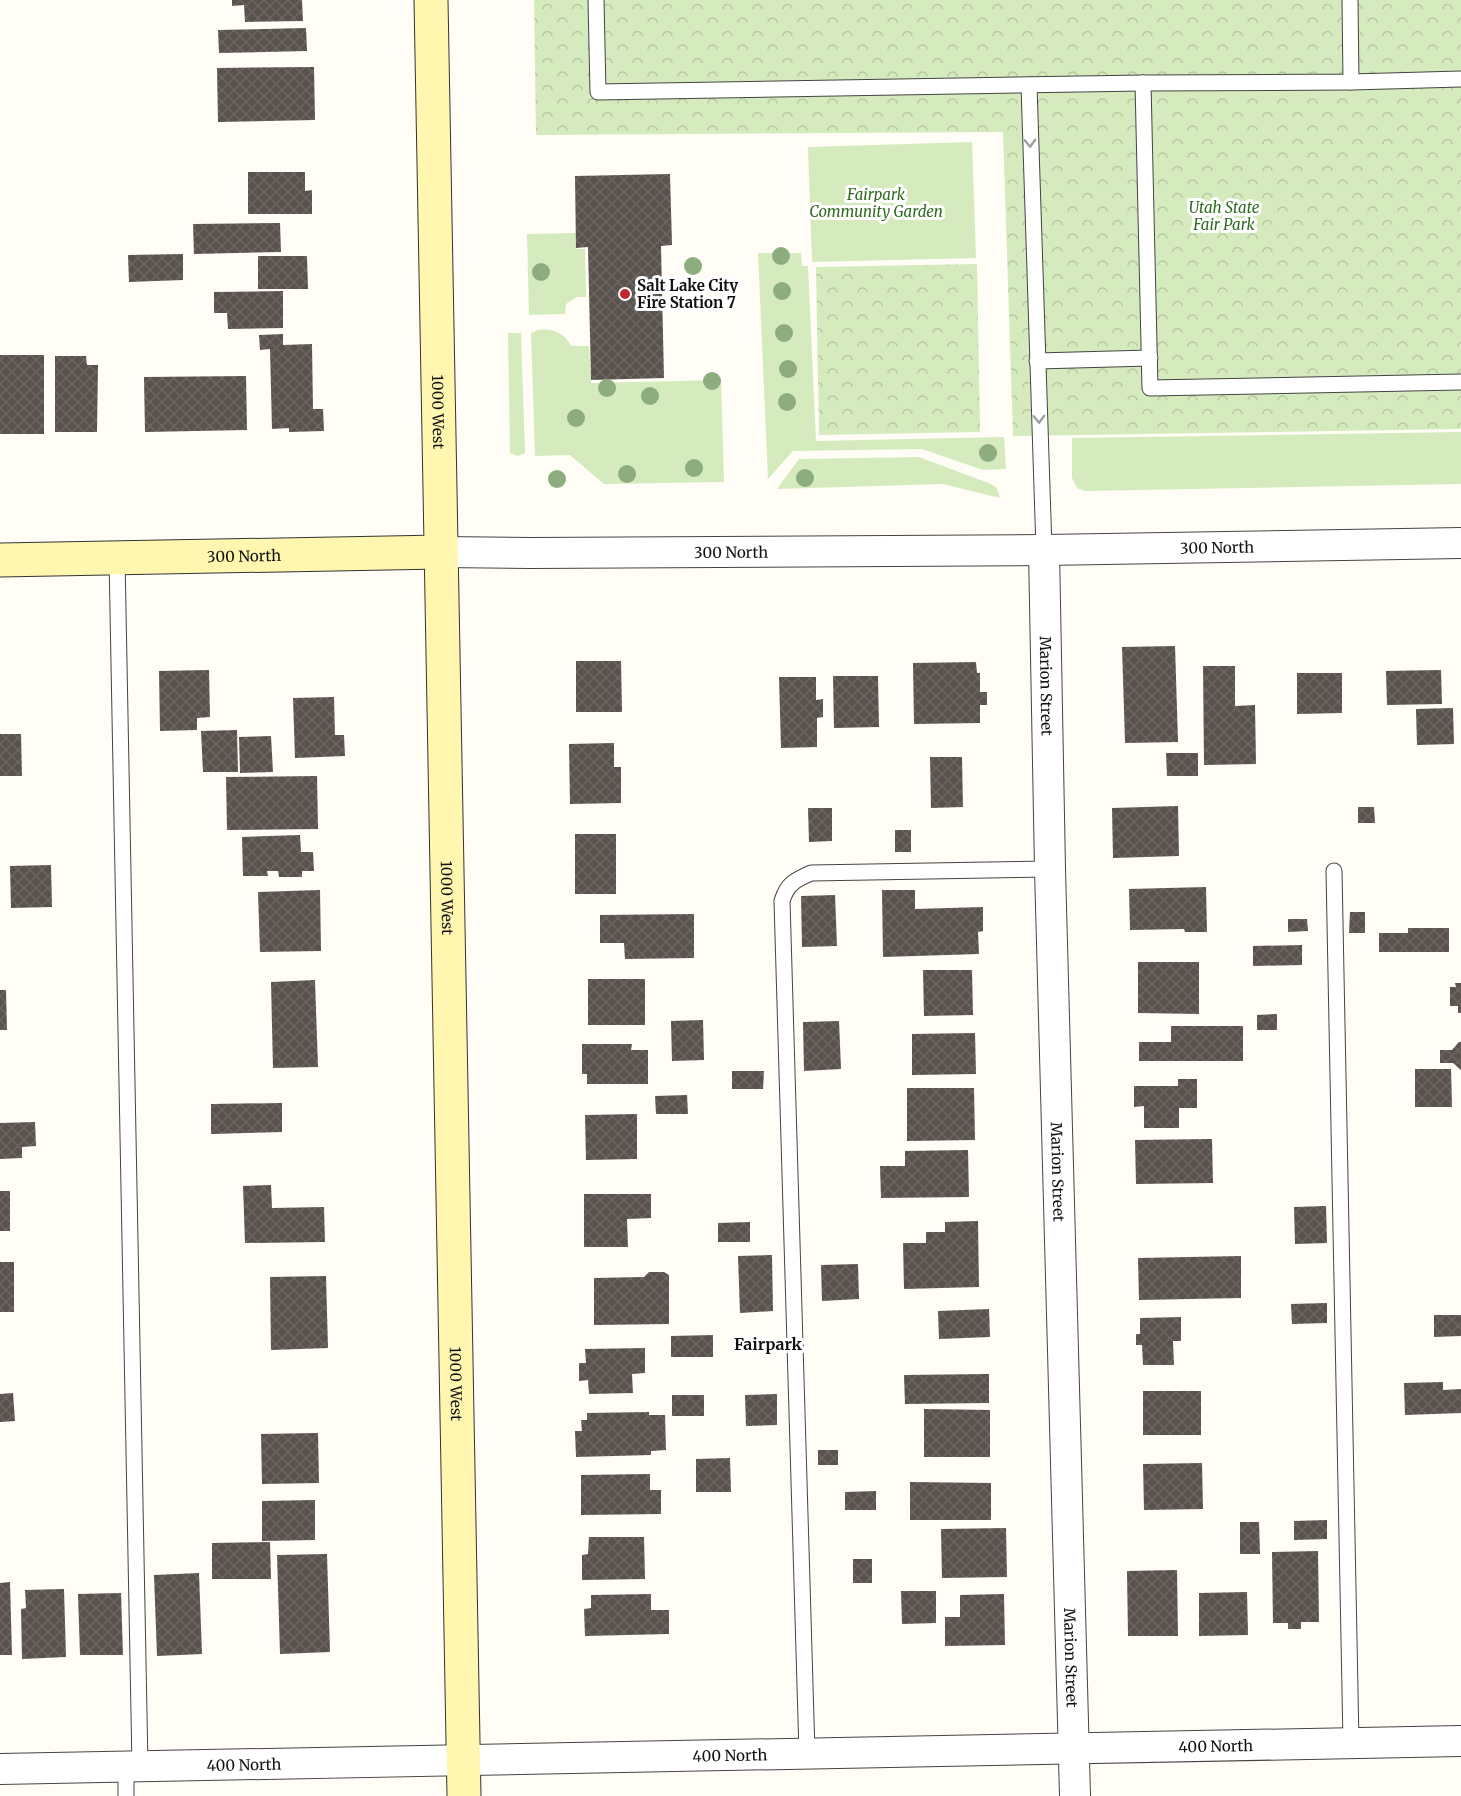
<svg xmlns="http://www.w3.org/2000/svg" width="1461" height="1796" font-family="Merriweather,serif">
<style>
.grass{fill:#d5ebbd}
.park{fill:url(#park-crowns)}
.building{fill:url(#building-cross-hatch)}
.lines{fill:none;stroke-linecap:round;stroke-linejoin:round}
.lane-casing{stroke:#444;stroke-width:17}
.street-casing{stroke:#444;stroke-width:32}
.secondary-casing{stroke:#333;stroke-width:35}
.lane{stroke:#fff;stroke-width:15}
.street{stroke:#fff;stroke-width:30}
.secondary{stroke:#fff6b0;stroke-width:33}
.tree{fill:#8dad7f}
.oneway{stroke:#a0a0a0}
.poi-dot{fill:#c4262e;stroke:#fff;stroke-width:2}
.labels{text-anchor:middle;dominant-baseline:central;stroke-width:6;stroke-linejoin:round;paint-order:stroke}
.park-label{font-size:15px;font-style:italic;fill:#2f6b1f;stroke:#fff}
.poi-label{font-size:15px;font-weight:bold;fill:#111;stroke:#fff;text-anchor:start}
.street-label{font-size:15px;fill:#111;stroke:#fff}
.neighbourhood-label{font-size:16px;font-weight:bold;fill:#111;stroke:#fff}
</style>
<defs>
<pattern id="park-crowns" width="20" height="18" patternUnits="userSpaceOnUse" patternTransform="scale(1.5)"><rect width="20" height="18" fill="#d5ebbd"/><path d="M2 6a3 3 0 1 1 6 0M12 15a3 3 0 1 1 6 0" fill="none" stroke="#b6c8a1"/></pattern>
<pattern id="building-cross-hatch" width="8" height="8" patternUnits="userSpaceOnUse" patternTransform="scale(1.5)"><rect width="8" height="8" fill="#5a524d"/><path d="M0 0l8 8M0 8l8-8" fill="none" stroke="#6d6662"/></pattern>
</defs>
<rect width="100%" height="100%" fill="#fffdf5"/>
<g class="grass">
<path d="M972 142 976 258 812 262 808 147Z"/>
<path d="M576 233V249H585L586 297H577L566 304 565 314 529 315 527 234Z"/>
<path d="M758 253H801L802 266H808L816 441 1004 437 1006 469 983 470 922 449 793 451 768 479Z"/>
<path d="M538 330C552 328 565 333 571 346H589L591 383 721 380 724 482 604 484 570 455 535 456 531 333Z"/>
<path d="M508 333H521L525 453 518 456 510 453Z"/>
<path d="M1461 432V484L1085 491 1077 488 1072 478V438Z"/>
<path d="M919 457 991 484 997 488 1000 498 943 484 777 489 799 459Z"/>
</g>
<g class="park">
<path d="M534 0H1461V429L1013 436 1003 132 536 135Z"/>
<path d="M977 264 980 432 819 435 816 267Z"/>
</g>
<g class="building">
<path d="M232 0H302L303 21 245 22 244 5 232 6Z"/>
<path d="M306 28 307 51 219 53 218 30Z"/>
<path d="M314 67 315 120 218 122 217 68Z"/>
<path d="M248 172H305V191L312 190V214H248Z"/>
<path d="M670 174 672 245 661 246 664 378 591 380 588 247 576 248 575 176Z"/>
<path d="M280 223 281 252 194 254 193 224Z"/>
<path d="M183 254V280L129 282 128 255Z"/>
<path d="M258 256H307L308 289H258Z"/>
<path d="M283 291V328L228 329 227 313H214V292Z"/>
<path d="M283 334V345L312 344 313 409H323L324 431 289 432V428L272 429 270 349 260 350 259 335Z"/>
<rect x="0" y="355" width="44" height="79"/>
<path d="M55 356H86L87 365H98L97 432H55Z"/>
<path d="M246 376 247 430 145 432 144 377Z"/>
<path d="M1175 646 1178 742 1125 743 1122 647Z"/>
<path d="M576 661H621L622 712H576Z"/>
<path d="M976 662 977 673H980V692H987V705H980V723L914 724 913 663Z"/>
<path d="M1203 666H1235V706L1255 705 1256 764 1204 765Z"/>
<path d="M209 670 210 717 197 718V730L160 731 159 671Z"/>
<path d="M1441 670 1442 704 1387 705 1386 671Z"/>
<path d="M1297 673H1342V713L1297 714Z"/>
<path d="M833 676H878L879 727 834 728Z"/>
<path d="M779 677H816V700L823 699V717L817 718V747L781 748Z"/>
<path d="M334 697 335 735H344L345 756 295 758 293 698Z"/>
<path d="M1453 708 1454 744 1417 745 1416 709Z"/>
<path d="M237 730 238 772H203L201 731Z"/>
<path d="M0 734H21L22 776H0Z"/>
<path d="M271 736 273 772 240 773 239 737Z"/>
<path d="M614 743V767H621V803L570 804 569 744Z"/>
<path d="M1166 753H1198V776H1167Z"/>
<path d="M930 757H962L963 807 931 808Z"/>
<path d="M317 776 318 829 227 830 226 777Z"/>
<path d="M1178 806 1179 856 1113 858 1112 808Z"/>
<path d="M1358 807H1374L1375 823H1358Z"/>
<path d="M808 808H832V841L809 842Z"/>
<rect x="895" y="830" width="16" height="22"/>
<rect x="575" y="834" width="41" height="60"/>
<path d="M300 835 301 852H313L314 871H302V877H279L278 871H267L268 876H243L242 837Z"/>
<path d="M51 865 52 907 11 908 10 866Z"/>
<path d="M1206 887 1207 932H1185L1184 929 1130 930 1129 889Z"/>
<path d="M320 890 321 951 260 952 258 892Z"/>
<path d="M882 890H915V909L983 907V931L978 932 979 954 883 957Z"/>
<path d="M835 895 837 946 802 947 801 896Z"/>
<path d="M1350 912H1365V933H1349Z"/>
<path d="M694 914V958L625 959 624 943H600V915Z"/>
<path d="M1288 919H1307L1308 931 1288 932Z"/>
<path d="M1408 928H1449V952H1379V933H1408Z"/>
<path d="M1302 945V965L1253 966V946Z"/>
<path d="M1138 962H1199V1014L1138 1013Z"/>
<path d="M923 970H972L973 1015 924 1016Z"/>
<rect x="588" y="979" width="57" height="46"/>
<path d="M315 980 318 1067 273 1068 271 982Z"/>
<path d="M1455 983H1461V1013H1458V1006H1450V987H1456Z"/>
<path d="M0 990H6L7 1030H0Z"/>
<path d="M1277 1014V1030H1257V1015Z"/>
<path d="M703 1020 704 1060 672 1061 671 1021Z"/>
<path d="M839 1021 841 1069 804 1071 803 1022Z"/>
<path d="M1171 1026H1243V1061H1139V1042H1171Z"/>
<path d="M975 1033 976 1074 912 1075V1034Z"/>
<path d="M1459 1042H1461V1070L1453 1063H1440V1050H1452Z"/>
<path d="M582 1044H632L631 1050H648V1084H587V1074H582Z"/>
<path d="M1415 1069H1451L1452 1107H1415Z"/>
<path d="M732 1071H764L763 1089H732Z"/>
<path d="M1178 1079H1197V1108H1179V1128H1144V1106L1134 1107V1086H1178Z"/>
<path d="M907 1088H974L975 1140 907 1141Z"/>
<path d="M687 1095 688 1114H656L655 1096Z"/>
<path d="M282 1103V1132L211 1134V1104Z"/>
<path d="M637 1114V1159L586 1160 585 1115Z"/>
<path d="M35 1122 36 1146 22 1147V1158L0 1159V1123Z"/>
<path d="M1212 1139 1213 1183 1136 1184 1135 1140Z"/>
<path d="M968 1150 969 1197 881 1198 880 1166H905V1151Z"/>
<path d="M271 1185 272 1208 324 1207 325 1242 245 1243 243 1186Z"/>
<rect x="0" y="1191" width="10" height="40"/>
<path d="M584 1194H651V1218L627 1219 628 1247H584Z"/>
<path d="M1326 1206 1327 1243 1295 1244 1294 1207Z"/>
<path d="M978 1221 979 1287 904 1289 903 1243H926V1232H945V1222Z"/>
<path d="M750 1222V1242H718V1223Z"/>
<path d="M772 1255 773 1311 740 1313 738 1256Z"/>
<path d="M1241 1256V1298L1139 1300 1138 1258Z"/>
<rect x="0" y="1262" width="14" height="50"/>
<path d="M858 1264 859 1299 822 1301 821 1265Z"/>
<path d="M649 1272H664L669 1275V1324L594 1325V1278L644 1277Z"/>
<path d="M326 1276 328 1348 271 1350 270 1277Z"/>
<path d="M1327 1303V1323L1292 1324 1291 1304Z"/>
<path d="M989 1309 990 1337 939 1339 938 1311Z"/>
<path d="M1434 1315H1461V1336L1434 1337Z"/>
<path d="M1181 1317V1341H1173L1174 1365H1143L1142 1345H1136V1334H1140V1318Z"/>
<path d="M713 1335V1357H671V1336Z"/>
<path d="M645 1348V1373L632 1374 633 1393 589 1394 588 1380 579 1381V1363H586L585 1349Z"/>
<path d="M989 1374V1403L905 1404 904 1375Z"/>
<path d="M1443 1382V1390L1461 1389V1413L1405 1415 1404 1383Z"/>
<rect x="1143" y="1391" width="58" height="44"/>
<path d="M13 1393 15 1421 0 1422V1394Z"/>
<path d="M777 1394V1425L746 1426 745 1395Z"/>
<rect x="672" y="1395" width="32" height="21"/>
<path d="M924 1409 990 1410V1457H924Z"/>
<path d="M649 1412V1415H665L666 1450 651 1451V1455L576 1457 575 1431H582L581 1420H587V1413Z"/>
<path d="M318 1433 319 1483 262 1484 261 1434Z"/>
<rect x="818" y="1450" width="20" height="15"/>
<path d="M730 1458 731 1492H696V1459Z"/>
<path d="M1202 1463 1203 1509 1144 1510 1143 1464Z"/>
<path d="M650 1474V1490H661V1514L581 1515V1475Z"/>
<path d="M910 1482 991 1483V1520H910Z"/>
<path d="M876 1491V1510H845V1492Z"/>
<path d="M315 1500V1540L262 1541V1501Z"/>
<path d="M1327 1520V1539L1294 1540V1521Z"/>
<path d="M1240 1522H1259L1260 1554H1240Z"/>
<path d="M1006 1528 1007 1577 942 1578 941 1529Z"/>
<path d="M589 1537H644L645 1579 582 1580V1555L588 1554Z"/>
<path d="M270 1542 271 1579H212V1543Z"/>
<path d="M1318 1551 1319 1622H1301V1629H1288V1623H1273L1272 1552Z"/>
<path d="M327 1554 330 1652 280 1654 277 1555Z"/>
<rect x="853" y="1559" width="19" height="24"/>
<path d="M1177 1570 1178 1636H1128L1127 1571Z"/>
<path d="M199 1573 202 1654 157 1656 154 1575Z"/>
<path d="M10 1582 12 1655H0V1583Z"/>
<path d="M64 1589 66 1657 22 1659 21 1609 26 1608 25 1590Z"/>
<path d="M901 1591H936V1623L902 1624Z"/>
<path d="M1247 1592 1248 1635 1199 1636V1593Z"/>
<path d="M121 1593 123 1655H80L78 1594Z"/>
<path d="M651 1594V1610H669V1634L585 1636 584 1609 591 1608V1595Z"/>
<path d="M1004 1594 1005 1645 945 1646V1617H960V1595Z"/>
</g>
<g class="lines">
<defs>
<g id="lane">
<path d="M596 0 598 92 1143 83 1351 82 1350 0"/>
<path d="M1351 82 1461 79"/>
<path d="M1143 83 1150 388 1461 382"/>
<path d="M1029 85 1044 550"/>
<path d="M1037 361 1150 358"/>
<path d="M117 558 140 1766"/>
<path d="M1334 871 1351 1742"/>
<path d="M807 1753 782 901C787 884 795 880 811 873L1050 869"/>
<path d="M126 1766V1796"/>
</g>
<g id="street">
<path id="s1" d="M1044 550 1050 869 1075 1796"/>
<path id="s2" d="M441 552 531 553 1044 550 1461 543"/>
<path id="s3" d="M0 1769 1461 1741"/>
</g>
<g id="secondary">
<path id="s4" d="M431 0 464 1796"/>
<path id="s5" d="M0 560 441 552"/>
</g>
</defs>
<use href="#lane" class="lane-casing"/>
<use href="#street" class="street-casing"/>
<use href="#secondary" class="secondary-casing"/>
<use href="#lane" class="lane"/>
<use href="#street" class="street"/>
<use href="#secondary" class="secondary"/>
</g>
<g class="tree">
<circle cx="781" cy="256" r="9"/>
<circle cx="693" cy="266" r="9"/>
<circle cx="541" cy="272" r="9"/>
<circle cx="782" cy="291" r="9"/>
<circle cx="784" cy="333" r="9"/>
<circle cx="788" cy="369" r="9"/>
<circle cx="712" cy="381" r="9"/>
<circle cx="607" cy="388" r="9"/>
<circle cx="650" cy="396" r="9"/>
<circle cx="787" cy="402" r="9"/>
<circle cx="576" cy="418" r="9"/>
<circle cx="988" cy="453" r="9"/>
<circle cx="694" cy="468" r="9"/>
<circle cx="627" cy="474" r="9"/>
<circle cx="805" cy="478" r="9"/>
<circle cx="557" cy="479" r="9"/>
</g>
<defs><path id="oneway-chevron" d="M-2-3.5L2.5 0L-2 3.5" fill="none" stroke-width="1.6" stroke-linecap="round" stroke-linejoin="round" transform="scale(1.5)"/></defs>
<g class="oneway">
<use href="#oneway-chevron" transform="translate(1030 143) rotate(88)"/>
<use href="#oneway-chevron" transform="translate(1039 419) rotate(88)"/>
</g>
<circle class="poi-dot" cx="625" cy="294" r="6"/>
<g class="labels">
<g class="park-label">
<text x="876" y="194">Fairpark<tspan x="876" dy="17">Community Garden</tspan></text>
<text x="1224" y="207">Utah State<tspan x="1224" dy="17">Fair Park</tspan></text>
</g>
<g class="poi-label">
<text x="637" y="285">Salt Lake City<tspan x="637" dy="17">Fire Station 7</tspan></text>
</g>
<g class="street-label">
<text stroke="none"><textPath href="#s4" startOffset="412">1000 West</textPath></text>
<text stroke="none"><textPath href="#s2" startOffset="776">300 North</textPath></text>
<text stroke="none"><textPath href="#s2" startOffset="290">300 North</textPath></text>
<text stroke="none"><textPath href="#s5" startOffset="244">300 North</textPath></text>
<text stroke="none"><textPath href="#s1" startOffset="136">Marion Street</textPath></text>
<text stroke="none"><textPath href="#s4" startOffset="898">1000 West</textPath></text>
<text stroke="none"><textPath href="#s1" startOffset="622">Marion Street</textPath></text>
<text stroke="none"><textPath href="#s4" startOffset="1384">1000 West</textPath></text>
<text stroke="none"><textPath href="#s1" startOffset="1108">Marion Street</textPath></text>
<text stroke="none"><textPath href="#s3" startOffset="1216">400 North</textPath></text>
<text stroke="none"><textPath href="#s3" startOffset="730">400 North</textPath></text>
<text stroke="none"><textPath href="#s3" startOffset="244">400 North</textPath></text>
</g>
<g class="neighbourhood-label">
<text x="768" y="1344">Fairpark</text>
</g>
</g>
</svg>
